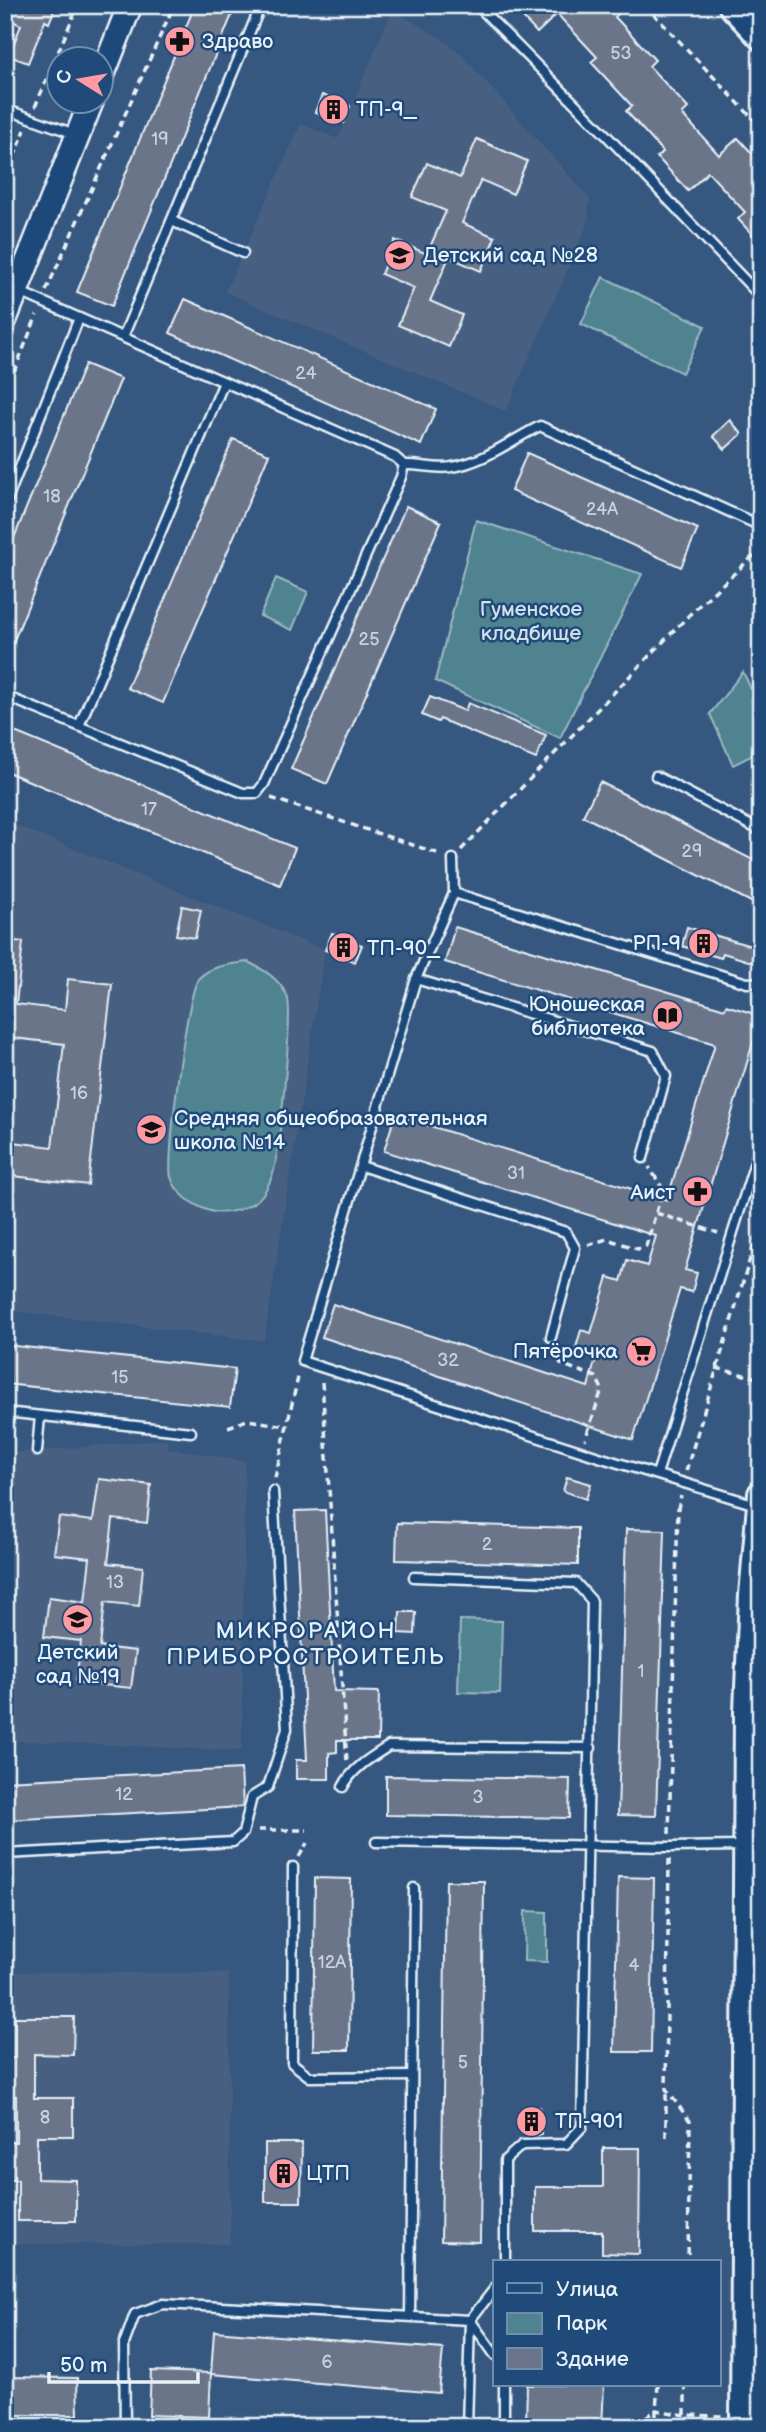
<svg xmlns="http://www.w3.org/2000/svg" width="766" height="2432" font-family="'Balsamiq Sans',sans-serif">
<style>
.built{fill:#466082}
.green{fill:#4f838f;stroke:#9cbac4;stroke-width:2}
.building{fill:#6b748a;stroke:#e8f1f8;stroke-width:2}
.lines{fill:none;stroke-linecap:round;stroke-linejoin:round}
.service-casing{stroke:#e8f1f8;stroke-width:13}
.secondary-casing{stroke:#e8f1f8;stroke-width:28}
.primary-casing{stroke:#e8f1f8;stroke-width:30}
.path{stroke:#e8f1f8;stroke-width:3.5;stroke-dasharray:7 5;stroke-linecap:butt}
.service{stroke:#1f4a7a;stroke-width:8}
.secondary{stroke:#1f4a7a;stroke-width:23}
.primary{stroke:#1f4a7a;stroke-width:24}
.labels{text-anchor:middle;dominant-baseline:central;stroke-width:5;stroke-linejoin:round;paint-order:stroke}
.number-label{font-size:18px;fill:#c9d2dc}
.poi-label{font-size:21px;fill:#e8f1f8;stroke:#1f4a7a;text-anchor:start}
.park-label{font-size:21px;fill:#d1e0e8;stroke:#1f4a7a}
.neighbourhood-label{font-size:23px;letter-spacing:2px;fill:#e8f1f8;stroke:#1f4a7a}
</style>
<rect width="100%" height="100%" fill="#36577f"/>
<filter id="ink" filterUnits="userSpaceOnUse"><feTurbulence type="fractalNoise" baseFrequency=".0143" numOctaves="2"/><feDisplacementMap in="SourceGraphic" scale="14" xChannelSelector="R" yChannelSelector="G"/><feConvolveMatrix kernelMatrix="1 2 1 2 8 2 1 2 1" color-interpolation-filters="sRGB"/></filter>
<g filter="url(#ink)">
<g class="built">
<path d="M392 10 441 38 460 53 590 199 587 225 506 411 225 292 301 124 338 139Z"/>
<path d="M5 821 325 950 264 1341 5 1310Z"/>
<path d="M167 1439V1448L245 1461 242 1751 5 1740V1454Z"/>
<path d="M5 1972 229 1973 230 2244H10L6 2255 5 2273Z"/>
</g>
<g class="green">
<path d="M603 277 705 326 682 373 581 324Z"/>
<path d="M476 520 642 574 560 738 435 681Z"/>
<path d="M276 578 308 592 292 630 260 616Z"/>
<path d="M743 672 761 710V751L733 765 710 714Z"/>
<path d="M248 962C264 970 279 978 287 996 294 1010 279 1149 274 1170 272 1177 267 1188 263 1194 253 1208 226 1216 210 1211 194 1206 176 1194 171 1177 166 1158 187 990 199 978 212 965 231 964 248 962Z"/>
<path d="M460 1620 502 1621 500 1693 458 1692Z"/>
<path d="M525 1911 547 1912V1962L524 1961Z"/>
</g>
<g class="building">
<path d="M5 5H56L49 23 45 21 28 63 9 56 21 25 5 18Z"/>
<path d="M195 5H236L112 306 77 292Z"/>
<path d="M511 5H612L619 13 615 17 655 60 649 66 688 108 682 114 719 155 738 138 761 163V244L738 219 745 212 708 172 688 191 657 157 663 152 626 111 632 106 591 62 597 57 557 14 537 33Z"/>
<path d="M322 95 350 106 344 123 315 112Z"/>
<path d="M477 139 527 161 513 194 481 180 462 223 495 237 481 271 449 257 430 301 462 315 449 347 398 325 414 288 381 274 395 240 427 254 446 211 412 197 427 163 460 178Z"/>
<path d="M185 299 436 409 421 445 170 333Z"/>
<path d="M85 364 121 379 5 662V560Z"/>
<path d="M730 420 742 434 725 449 713 436Z"/>
<path d="M233 439 269 454 163 703 127 688Z"/>
<path d="M527 453 698 529 681 567 511 491Z"/>
<path d="M406 506 441 522 327 784 291 769Z"/>
<path d="M430 697 465 711 468 703 546 735 536 759 440 719 438 722 422 715Z"/>
<path d="M5 728 295 848 280 885 5 771Z"/>
<path d="M600 782 761 864V907L583 816Z"/>
<path d="M182 906 201 910 195 938 176 935Z"/>
<path d="M455 927 725 1009 726 1005 761 1016 685 1270 697 1273 692 1292 680 1289 633 1440 322 1337 333 1304 588 1387 596 1358 575 1351 581 1330 591 1333 608 1277 621 1281 627 1260 647 1266 656 1236 384 1151 395 1115 667 1200 715 1044 445 962Z"/>
<path d="M687 927 761 949V965L723 953 721 958 682 946Z"/>
<path d="M332 933 362 945 355 962 325 950Z"/>
<path d="M5 940 23 942 16 1004 65 1010 68 979 112 984 88 1185 5 1175V1141L52 1147 64 1044 5 1037Z"/>
<path d="M5 1345 235 1369 230 1407 5 1384Z"/>
<path d="M567 1477 591 1484 586 1499 563 1491Z"/>
<path d="M99 1479 151 1485 147 1523 113 1519 108 1563 143 1567 139 1606 105 1602 100 1647 136 1651 131 1688 76 1682 81 1641 44 1637 49 1597 85 1602 90 1558 54 1554 59 1517 93 1521Z"/>
<path d="M325 1510 334 1691 379 1692 378 1740H337V1752L329 1753V1779H296V1760H307L295 1511Z"/>
<path d="M397 1523 578 1528V1565L396 1560Z"/>
<path d="M626 1529 665 1530 656 1816 618 1815Z"/>
<path d="M400 1612H416L415 1634 399 1633Z"/>
<path d="M241 1769 243 1807 5 1820V1781Z"/>
<path d="M386 1776 570 1779 569 1818 386 1815Z"/>
<path d="M618 1877 654 1878 651 2052H614Z"/>
<path d="M315 1878 351 1879 349 2050H313Z"/>
<path d="M446 1881H484L480 2242 441 2241Z"/>
<path d="M15 2017H74L73 2055 34 2054V2098H73V2136H37V2179L76 2180V2221H18V2180H5V2142H16V2096H5V2058H15Z"/>
<path d="M540 2107 541 2135H525L524 2108Z"/>
<path d="M265 2143H302L301 2202H265Z"/>
<path d="M603 2148H640L639 2254 602 2253V2231H535V2187H603Z"/>
<path d="M214 2331 443 2349 439 2393 211 2374Z"/>
<path d="M151 2371 211 2373 209 2417 149 2415Z"/>
<path d="M5 2377 77 2378 78 2415H5Z"/>
<path d="M527 2385H604L602 2427 526 2425Z"/>
</g>
<g class="lines">
<defs>
<g id="service">
<path d="M477 5 607 136 761 297"/>
<path d="M5 109 75 134"/>
<path d="M172 221 243 253"/>
<path d="M760 297 761 375"/>
<path d="M123 337 261 5"/>
<path d="M404 465C419 464 437 470 452 467 485 462 511 440 540 426L761 526"/>
<path d="M5 505 79 318"/>
<path d="M5 696 243 793H257L264 784 401 477 404 465 395 457 20 292"/>
<path d="M79 726 224 382"/>
<path d="M656 776 761 831"/>
<path d="M453 859 454 893 416 979 302 1361 602 1458 756 1505"/>
<path d="M454 893 747 983 761 982"/>
<path d="M416 979 653 1051 666 1076 643 1158"/>
<path d="M361 1166 566 1232 575 1248 551 1337"/>
<path d="M5 1412 191 1432"/>
<path d="M37 1451 40 1416"/>
<path d="M657 1474 761 1143"/>
<path d="M414 1577 576 1583 592 1601 582 2127 566 2144 522 2145 505 2160V2262"/>
<path d="M343 1787C352 1768 372 1757 389 1746L591 1748"/>
<path d="M376 1842 669 1847 744 1846"/>
<path d="M5 1854 233 1842 243 1833 252 1797 268 1787 287 1729 273 1491"/>
<path d="M293 1867 292 2063 310 2077 412 2076"/>
<path d="M495 2288 470 2320 495 2355"/>
<path d="M410 2316 414 1888"/>
<path d="M504 2385V2427"/>
<path d="M125 2427 124 2344 135 2314 163 2304 470 2320 467 2427"/>
</g>
<g id="secondary">
<path d="M102 76 130 5"/>
<path d="M5 319 91 102"/>
</g>
<g id="primary">
<path d="M731 5 761 37"/>
<path d="M743 2427 747 1711 752 1595 761 1494"/>
</g>
</defs>
<use href="#service" class="service-casing"/>
<use href="#secondary" class="secondary-casing"/>
<use href="#primary" class="primary-casing"/>
<g class="path">
<path d="M645 5 761 127"/>
<path d="M35 107 78 5"/>
<path d="M5 179 25 130"/>
<path d="M46 291 174 5"/>
<path d="M5 394 37 315"/>
<path d="M271 798 440 854"/>
<path d="M461 850 694 610 761 549"/>
<path d="M656 1213 718 1233"/>
<path d="M588 1245 607 1239 638 1249 646 1246 663 1189 649 1167"/>
<path d="M555 1348 561 1364 596 1377 602 1389 585 1440"/>
<path d="M716 1368 761 1379"/>
<path d="M322 1382 347 1762"/>
<path d="M228 1427 247 1420 287 1426"/>
<path d="M686 1471 761 1222"/>
<path d="M275 1478 299 1373"/>
<path d="M258 1830H307"/>
<path d="M669 1834 678 1508 681 1496"/>
<path d="M299 1857 307 1843"/>
<path d="M669 1859 666 2089 690 2121 688 2262"/>
<path d="M666 2137V2091"/>
<path d="M658 2385 656 2410 685 2415 723 2416"/>
<path d="M640 2427 643 2419 656 2410V2427"/>
<path d="M685 2427V2385"/>
</g>
<use href="#service" class="service"/>
<use href="#secondary" class="secondary"/>
<use href="#primary" class="primary"/>
</g>
</g>
<defs>
<symbol id="pharmacy-disc" viewBox="-11 -11 22 22"><circle r="9.5" fill="#ff9aa2" stroke="#1f4a7a"/><path d="M-2-6h4v4h4v4h-4v4h-4v-4h-4v-4h4Z" fill="#111"/></symbol>
<symbol id="building-disc" viewBox="-11 -11 22 22"><circle r="9.5" fill="#ff9aa2" stroke="#1f4a7a"/><path d="M-4-6H4V6H1V3H-1V6H-4ZM-2.5-4.3h1.7v1.8h-1.7ZM.8-4.3h1.7v1.8H.8ZM-2.5-1h1.7V.8h-1.7ZM.8-1h1.7V.8H.8Z" fill="#111"/></symbol>
<symbol id="school-disc" viewBox="-11 -11 22 22"><circle r="9.5" fill="#ff9aa2" stroke="#1f4a7a"/><path d="M0-5L7-2L0 1L-7-2ZM-4 1L0 2.5L4 1V4Q0 6-4 4Z" fill="#111"/></symbol>
<symbol id="library-disc" viewBox="-11 -11 22 22"><circle r="9.5" fill="#ff9aa2" stroke="#1f4a7a"/><path d="M-6-4Q-3-5.5-.7-3.5V5Q-3 3-6 4ZM6-4Q3-5.5 .7-3.5V5Q3 3 6 4Z" fill="#111"/></symbol>
<symbol id="supermarket-disc" viewBox="-11 -11 22 22"><circle r="9.5" fill="#ff9aa2" stroke="#1f4a7a"/><path d="M-6-5.5h2.5l.6 2H6L4.5 2H-2.5L-4.4-4H-6ZM-1.5 3.2a1.3 1.3 0 1 0 .1 0ZM3 3.2a1.3 1.3 0 1 0 .1 0Z" fill="#111"/></symbol>
</defs>
<g fill-rule="evenodd">
<use href="#pharmacy-disc" x="162" y="24" width="35" height="35"/>
<use href="#building-disc" x="316" y="92" width="35" height="35"/>
<use href="#school-disc" x="382" y="238" width="35" height="35"/>
<use href="#building-disc" x="686" y="926" width="35" height="35"/>
<use href="#building-disc" x="326" y="930" width="35" height="35"/>
<use href="#library-disc" x="650" y="998" width="35" height="35"/>
<use href="#school-disc" x="134" y="1112" width="35" height="35"/>
<use href="#pharmacy-disc" x="680" y="1174" width="35" height="35"/>
<use href="#supermarket-disc" x="624" y="1334" width="35" height="35"/>
<use href="#school-disc" x="60" y="1602" width="35" height="35"/>
<use href="#building-disc" x="514" y="2104" width="35" height="35"/>
<use href="#building-disc" x="266" y="2156" width="35" height="35"/>
</g>
<g class="labels">
<g class="number-label">
<text x="621" y="53">53</text>
<text x="160" y="139">19</text>
<text x="306" y="373">24</text>
<text x="52" y="496">18</text>
<text x="602" y="509">24А</text>
<text x="369" y="639">25</text>
<text x="149" y="809">17</text>
<text x="692" y="851">29</text>
<text x="79" y="1093">16</text>
<text x="516" y="1173">31</text>
<text x="448" y="1360">32</text>
<text x="120" y="1377">15</text>
<text x="487" y="1544">2</text>
<text x="115" y="1582">13</text>
<text x="641" y="1671">1</text>
<text x="124" y="1794">12</text>
<text x="478" y="1797">3</text>
<text x="332" y="1962">12А</text>
<text x="634" y="1965">4</text>
<text x="463" y="2062">5</text>
<text x="45" y="2117">8</text>
<text x="327" y="2362">6</text>
</g>
<g class="poi-label">
<text x="202" y="41">Здраво</text>
<text x="356" y="109">ТП-9_</text>
<text x="423" y="255">Детский сад №28</text>
<text x="681" y="943" text-anchor="end">РП-9</text>
<text x="367" y="948">ТП-90_</text>
<text x="645" y="1004" text-anchor="end">Юношеская<tspan x="645" dy="24">библиотека</tspan></text>
<text x="174" y="1118">Средняя общеобразовательная<tspan x="174" dy="24">школа №14</tspan></text>
<text x="675" y="1192" text-anchor="end">Аист</text>
<text x="618" y="1351" text-anchor="end">Пятёрочка</text>
<text x="78" y="1652" text-anchor="middle">Детский<tspan x="78" dy="24">сад №19</tspan></text>
<text x="555" y="2121">ТП-901</text>
<text x="306" y="2173">ЦТП</text>
</g>
<g class="park-label">
<text x="531" y="609">Гуменское<tspan x="531" dy="24">кладбище</tspan></text>
</g>
<g class="neighbourhood-label">
<text x="306" y="1631">МИКРОРАЙОН<tspan x="306" dy="26">ПРИБОРОСТРОИТЕЛЬ</tspan></text>
</g>
</g>
<rect width="766" height="2432" fill="none" stroke="#1f4a7a" stroke-width="28"/>
<rect x="14" y="14" width="738" height="2404" fill="none" stroke="#e8f1f8" stroke-width="2.5" filter="url(#ink)"/>
<rect x="493" y="2260" width="228" height="126" fill="#1f4a7a" stroke="#6f8dac" stroke-width="2"/>
<rect x="507" y="2283" width="35" height="10" fill="#1f4a7a" stroke="#6f8dac" stroke-width="2"/>
<text x="556" y="2296" font-size="21" fill="#e8f1f8">Улица</text>
<rect x="507" y="2313" width="35" height="21" fill="#4f838f" stroke="#6f8dac" stroke-width="2"/>
<text x="556" y="2330" font-size="21" fill="#e8f1f8">Парк</text>
<rect x="507" y="2348" width="35" height="21" fill="#6b748a" stroke="#6f8dac" stroke-width="2"/>
<text x="556" y="2366" font-size="21" fill="#e8f1f8">Здание</text>
<g transform="translate(80 80) rotate(281)"><circle r="33" fill="#1f4a7a" stroke="#6f8dac" stroke-width="2"/>
<path d="M0-5L12 26L0 18L-12 26Z" fill="#ff9aa2"/>
<text y="-10" font-size="19" font-weight="bold" text-anchor="middle" fill="#e8f1f8">С</text>
</g>
<path d="M49 2372v10h149v-10" fill="none" stroke="#e8f1f8" stroke-width="3.5"/>
<text x="60" y="2372" font-size="21" fill="#e8f1f8" stroke="#1f4a7a" stroke-width="5" paint-order="stroke">50 m</text>
</svg>
